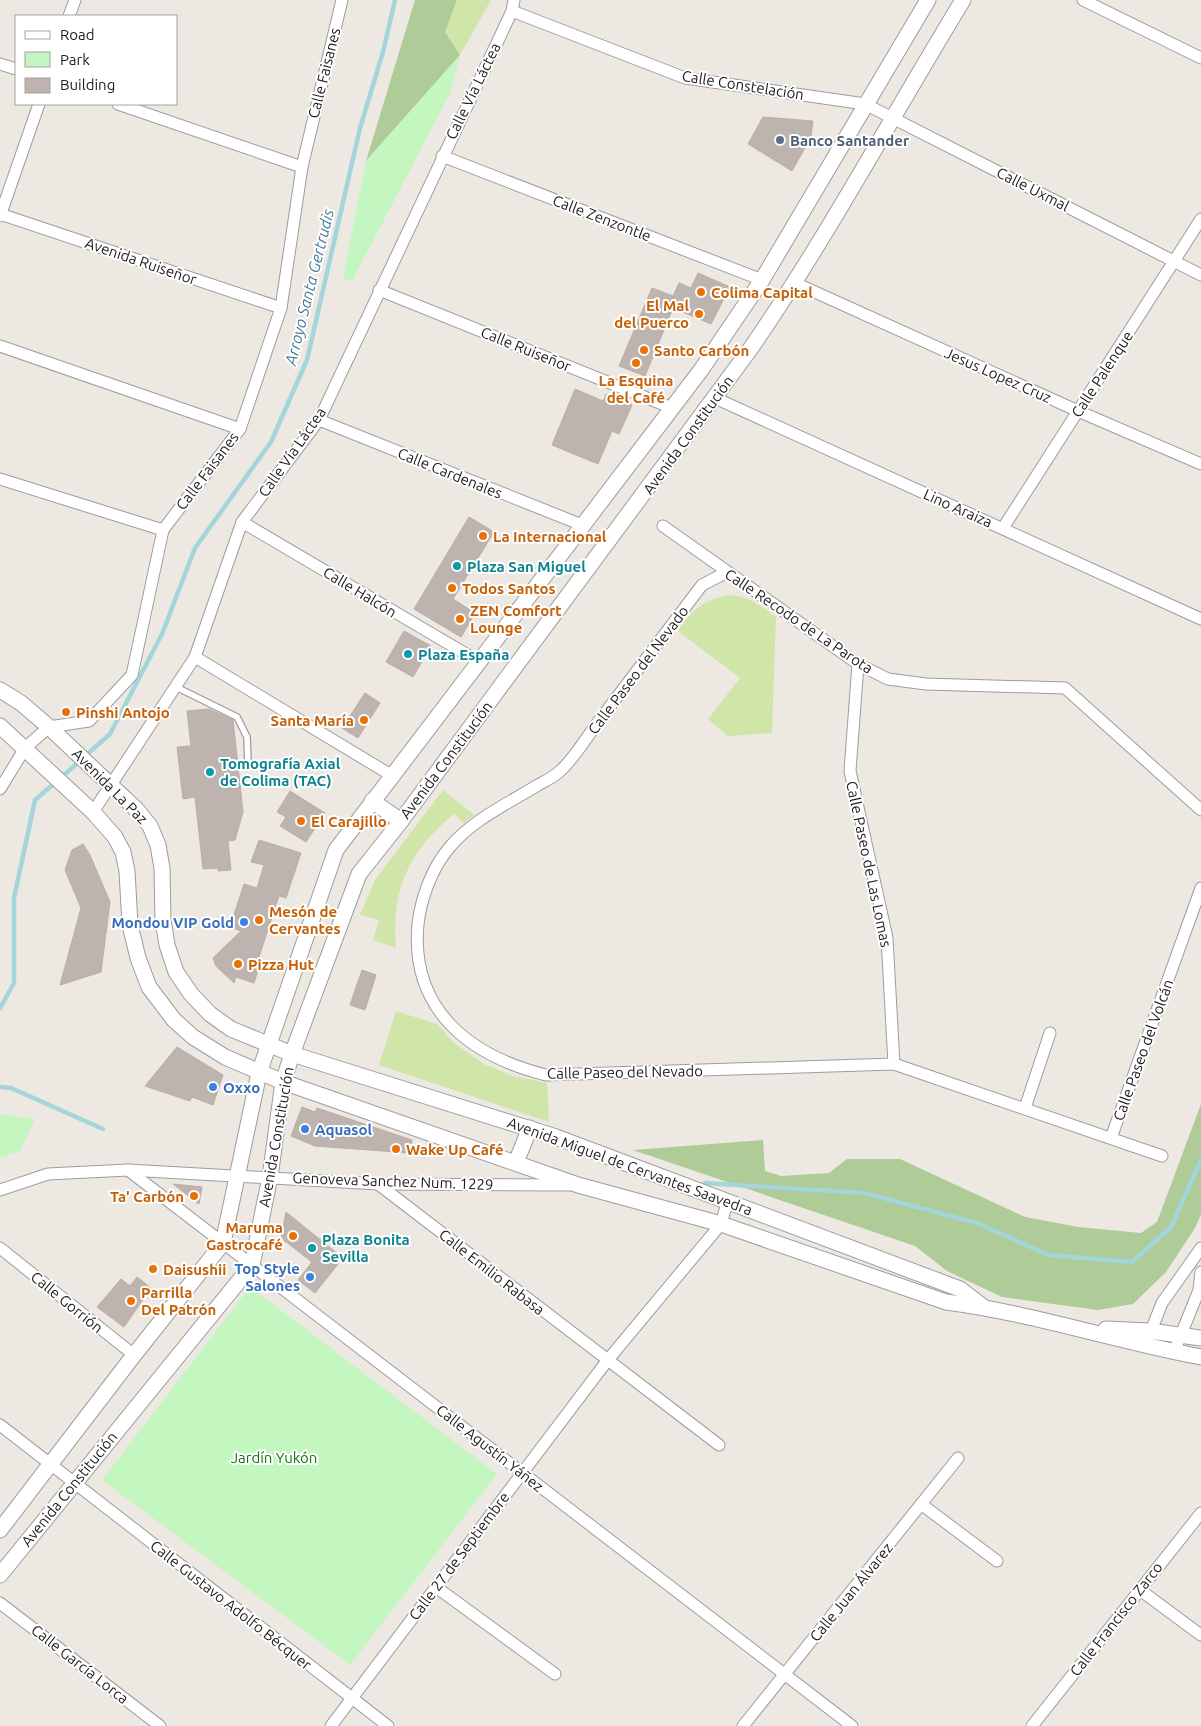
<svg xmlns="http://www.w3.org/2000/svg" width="1201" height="1726" font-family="Ubuntu,sans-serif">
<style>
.grass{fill:#d0e6a9}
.forest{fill:#aecb98}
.park{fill:#c3f7bf}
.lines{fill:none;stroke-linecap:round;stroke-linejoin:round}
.stream{stroke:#a3d5da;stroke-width:4.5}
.building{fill:#bdb3af;stroke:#beaca5}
.service-casing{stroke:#9d9d9d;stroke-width:8}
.minor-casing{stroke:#9d9d9d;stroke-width:13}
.tertiary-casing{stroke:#9d9d9d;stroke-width:17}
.service{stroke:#fff;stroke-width:5.5}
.minor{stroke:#fff;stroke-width:11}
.tertiary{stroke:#fff;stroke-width:15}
.service-dot{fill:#5c6f8a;stroke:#fff;stroke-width:2}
.food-dot{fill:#e8710a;stroke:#fff;stroke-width:2}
.culture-dot{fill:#0f9aa8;stroke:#fff;stroke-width:2}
.shop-dot{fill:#3f7fe0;stroke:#fff;stroke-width:2}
.labels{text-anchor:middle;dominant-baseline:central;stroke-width:4;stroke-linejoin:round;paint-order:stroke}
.street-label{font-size:15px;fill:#1c1c1c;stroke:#fff}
.service-label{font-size:15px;font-weight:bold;fill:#4e5e75;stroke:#fff;text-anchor:start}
.food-label{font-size:15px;font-weight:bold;fill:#c56008;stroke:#fff;text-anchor:start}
.culture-label{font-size:15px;font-weight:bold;fill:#0d838f;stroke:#fff;text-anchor:start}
.shop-label{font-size:15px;font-weight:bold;fill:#366cbe;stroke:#fff;text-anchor:end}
.park-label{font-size:15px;fill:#15750f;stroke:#fff}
.water-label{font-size:16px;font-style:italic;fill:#477b98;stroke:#fff}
</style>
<rect width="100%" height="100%" fill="#ede8e2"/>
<g class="grass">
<path d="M457 0H491L460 55 445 32Z"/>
<path d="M728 595C749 596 760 605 776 617L772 733 728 736 708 719 740 678 678 631C691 611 703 600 728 595Z"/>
<path d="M443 790 474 815 464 823 454 814C409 851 391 889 396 948L373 940 379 920 360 915 375 880Z"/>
<path d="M396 1011 437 1024 454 1043 484 1064 513 1076 547 1083 549 1122 379 1065Z"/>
</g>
<g class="forest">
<path d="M415 0H457L445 32 460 55 366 161Z"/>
<path d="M1201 1104V1214L1195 1228 1166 1272 1133 1304 1098 1310 1002 1297 947 1271 915 1246 633 1150 763 1140 765 1171 781 1176 829 1173 847 1159H900L1025 1217 1078 1227 1141 1233 1157 1222Z"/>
</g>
<g class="park">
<path d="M460 55 450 93 352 281 343 278 366 161Z"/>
<path d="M0 1114 35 1119 20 1151 0 1158Z"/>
<path d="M250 1287 497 1474 350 1665 102 1480Z"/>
</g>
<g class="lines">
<g class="stream">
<path d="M85 756 110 734 162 634 195 548 271 442 307 360 360 128 383 52 395 0"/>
<path d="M0 1008 14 983V898L35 800 80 761"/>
<path d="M0 1087 11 1088 103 1129"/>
<path d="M705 1183 864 1193 977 1223 1048 1255 1132 1262 1171 1227 1201 1160"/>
</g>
</g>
<g class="building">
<path d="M763 117 813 121 811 137 792 171 748 144Z"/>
<path d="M698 273 730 287 711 324 673 308 645 376 619 366 652 288 673 296 679 283 691 288Z"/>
<path d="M575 389 603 401 606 394 632 405 619 434 612 431 598 464 552 445Z"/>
<path d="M469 517 494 532 453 599 475 613 461 637 414 609Z"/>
<path d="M404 631 431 646 413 677 386 662Z"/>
<path d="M365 693 380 703 358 738 342 728Z"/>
<path d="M209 709 233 720 243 812 235 840 228 841 231 870 218 871V868L203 869 195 797 183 799 177 747 191 746 187 711Z"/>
<path d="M290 791 325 813 306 842 280 826 286 817 277 812Z"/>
<path d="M259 840 301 853 286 898 279 896 258 960 261 961 254 983 236 977 234 983 216 966 213 958 241 931 230 927 244 884 257 888 264 865 251 862Z"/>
<path d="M83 844 90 855 110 902 101 972 60 985 81 908 65 870 72 850Z"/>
<path d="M362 970 376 975 365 1010 350 1005Z"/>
<path d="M177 1047 223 1075 213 1105 192 1097 190 1101 145 1086Z"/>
<path d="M302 1107 315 1112 317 1108 412 1140 410 1153 315 1146 291 1136Z"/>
<path d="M173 1184 202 1187 199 1204Z"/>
<path d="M286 1212 343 1258 315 1293 298 1280 312 1262 281 1238Z"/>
<path d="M137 1277 151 1288 124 1327 97 1307 121 1279 130 1286Z"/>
</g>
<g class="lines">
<defs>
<path id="service" d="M176 687 237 717 247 737 248 763"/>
<g id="minor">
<path d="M1083 0 1201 58"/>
<path d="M512 11 685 78 865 104 1201 275"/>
<path d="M69 16 75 0"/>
<path d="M0 64 16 69"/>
<path d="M118 104 302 167"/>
<path d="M442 156 762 280"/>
<path d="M0 214 281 308"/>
<path d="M0 216 39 104"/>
<path d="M795 283 1078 411 1201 464"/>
<path d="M379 290 672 408"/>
<path d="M0 346 240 429"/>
<path d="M715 398 1201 619"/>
<path d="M319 420 582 525"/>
<path d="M0 479 163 530"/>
<path d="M242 522 478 661"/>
<path d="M663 526 858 664 888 679 926 684 1065 688 1201 810"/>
<path d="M1003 528 1201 219"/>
<path d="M727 572 702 585C669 629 635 673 602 717 589 733 575 758 560 771 554 777 545 781 538 785 507 804 472 820 449 848 432 868 421 898 418 924 410 1010 470 1056 546 1075L894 1064 1162 1156"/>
<path d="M195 657 391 775"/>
<path d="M858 664 850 771 887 938 894 1064"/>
<path d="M0 789 25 748 49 727 89 721 132 675 163 530 240 429 281 308 302 167 342 0"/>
<path d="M93 812 195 657 242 522 319 420 512 11 514 0"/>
<path d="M1025 1108 1050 1033"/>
<path d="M1111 1138 1201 888"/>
<path d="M128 1170 852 1726"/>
<path d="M378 1184 719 1445"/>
<path d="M0 1190 48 1174 128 1170 378 1184 569 1185"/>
<path d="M0 1248 134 1355"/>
<path d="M1149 1336 1162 1303 1201 1248"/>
<path d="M1174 1352 1199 1290 1201 1272"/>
<path d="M0 1425 388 1726"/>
<path d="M921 1504 997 1561"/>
<path d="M436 1587 555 1674"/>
<path d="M1140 1590 1201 1635"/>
<path d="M0 1603 160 1726"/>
<path d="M331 1726 607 1361 721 1224 727 1203"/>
<path d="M743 1726 958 1458"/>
<path d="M1032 1726 1201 1513"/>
</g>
<g id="tertiary">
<path d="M0 690 21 703 49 727 137 810 150 826 158 845 162 868 163 920 167 945 176 972 191 994 210 1014 231 1029 292 1054 556 1137 960 1289 982 1306"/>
<path d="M0 726 93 812 115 837 123 852 127 871 130 925 138 958 149 987 174 1020 193 1037 225 1057 283 1082 578 1185 721 1224 946 1302C1032 1313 1115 1341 1201 1357"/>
<path d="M372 801 401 821"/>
<path d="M516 1162 530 1128"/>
<path d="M1106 1329 1150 1331 1201 1338"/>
<path d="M0 1530 134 1355 223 1243 259 1073 336 850 701 370 762 280 928 0"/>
<path d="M0 1575 252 1265 270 1177 283 1082 292 1054 359 874 401 821 751 348C828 236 892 116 963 0"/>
</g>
</defs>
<use href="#service" class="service-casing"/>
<use href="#minor" class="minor-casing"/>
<use href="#tertiary" class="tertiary-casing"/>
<use href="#service" class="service"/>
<use href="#minor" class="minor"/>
<use href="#tertiary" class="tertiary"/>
</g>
<circle class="service-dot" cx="780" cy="140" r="5"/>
<g class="food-dot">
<circle cx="701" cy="292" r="5"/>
<circle cx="699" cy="314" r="5"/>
<circle cx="644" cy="350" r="5"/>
<circle cx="636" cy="363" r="5"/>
<circle cx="483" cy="536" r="5"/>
<circle cx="452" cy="588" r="5"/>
<circle cx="460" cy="619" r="5"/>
<circle cx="66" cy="712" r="5"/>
<circle cx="364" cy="720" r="5"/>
<circle cx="301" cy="821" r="5"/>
<circle cx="259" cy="920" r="5"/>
<circle cx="238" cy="964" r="5"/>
<circle cx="396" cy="1149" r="5"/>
<circle cx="194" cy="1196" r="5"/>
<circle cx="293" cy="1236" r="5"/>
<circle cx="153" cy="1269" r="5"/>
<circle cx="131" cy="1301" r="5"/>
</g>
<g class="culture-dot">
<circle cx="457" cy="566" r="5"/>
<circle cx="408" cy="654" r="5"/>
<circle cx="210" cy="772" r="5"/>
<circle cx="312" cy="1248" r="5"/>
</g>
<g class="shop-dot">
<circle cx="244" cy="922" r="5"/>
<circle cx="213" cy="1087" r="5"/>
<circle cx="305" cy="1129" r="5"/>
<circle cx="310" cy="1277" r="5"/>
</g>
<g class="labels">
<g class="street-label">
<text transform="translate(324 73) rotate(-76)">Calle Faisanes</text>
<text transform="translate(743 85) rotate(9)">Calle Constelación</text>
<text transform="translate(473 91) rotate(-64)">Calle Vía Láctea</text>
<text transform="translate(1033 189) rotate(27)">Calle Uxmal</text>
<text transform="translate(602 218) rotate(21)">Calle Zenzontle</text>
<text transform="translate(141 261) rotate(19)">Avenida Ruiseñor</text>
<text transform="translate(526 349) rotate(22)">Calle Ruiseñor</text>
<text transform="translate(1102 374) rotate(-57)">Calle Palenque</text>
<text transform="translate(998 375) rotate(24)">Jesus Lopez Cruz</text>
<text transform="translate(688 435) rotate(-54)">Avenida Constitución</text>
<text transform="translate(292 452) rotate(-55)">Calle Vía Láctea</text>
<text transform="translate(207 471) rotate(-53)">Calle Faisanes</text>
<text transform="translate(450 473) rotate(22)">Calle Cardenales</text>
<text transform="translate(958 508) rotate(24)">Lino Araiza</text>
<text transform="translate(360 592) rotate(31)">Calle Halcón</text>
<text transform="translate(799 621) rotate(34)">Calle Recodo de La Parota</text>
<text transform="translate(638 670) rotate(-53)">Calle Paseo del Nevado</text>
<text transform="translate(446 760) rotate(-53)">Avenida Constitución</text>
<text transform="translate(110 786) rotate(45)">Avenida La Paz</text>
<text transform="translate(869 864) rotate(78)">Calle Paseo de Las Lomas</text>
<text transform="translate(1143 1050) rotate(-70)">Calle Paseo del Volcán</text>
<text transform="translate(625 1072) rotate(-1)">Calle Paseo del Nevado</text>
<text transform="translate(276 1137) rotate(-80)">Avenida Constitución</text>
<text transform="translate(630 1166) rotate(20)">Avenida Miguel de Cervantes Saavedra</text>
<text transform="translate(393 1181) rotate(2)">Genoveva Sanchez Num. 1229</text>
<text transform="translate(492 1272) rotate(38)">Calle Emilio Rabasa</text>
<text transform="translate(67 1302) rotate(39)">Calle Gorrión</text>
<text transform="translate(490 1448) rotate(38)">Calle Agustín Yáñez</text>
<text transform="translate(69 1489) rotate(-51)">Avenida Constitución</text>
<text transform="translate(459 1556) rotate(-53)">Calle 27 de Septiembre</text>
<text transform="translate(851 1592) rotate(-51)">Calle Juan Álvarez</text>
<text transform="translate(231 1605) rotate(38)">Calle Gustavo Adolfo Bécquer</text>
<text transform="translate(1116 1619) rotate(-52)">Calle Francisco Zarco</text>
<text transform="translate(80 1664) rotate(38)">Calle García Lorca</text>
</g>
<g class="service-label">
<text x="790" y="140">Banco Santander</text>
</g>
<g class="food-label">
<text x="711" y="292">Colima Capital</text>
<text x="689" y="305" text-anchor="end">El Mal<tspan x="689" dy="17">del Puerco</tspan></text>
<text x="654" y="350">Santo Carbón</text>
<text x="636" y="380" text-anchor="middle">La Esquina<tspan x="636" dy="17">del Café</tspan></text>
<text x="493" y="536">La Internacional</text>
<text x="462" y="588">Todos Santos</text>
<text x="470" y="610">ZEN Comfort<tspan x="470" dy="17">Lounge</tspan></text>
<text x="76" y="712">Pinshi Antojo</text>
<text x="354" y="720" text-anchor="end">Santa María</text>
<text x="311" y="821">El Carajillo</text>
<text x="269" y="911">Mesón de<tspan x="269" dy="17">Cervantes</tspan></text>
<text x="248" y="964">Pizza Hut</text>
<text x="406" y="1149">Wake Up Café</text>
<text x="184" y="1196" text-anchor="end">Ta' Carbón</text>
<text x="283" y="1227" text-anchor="end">Maruma<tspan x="283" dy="17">Gastrocafé</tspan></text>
<text x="163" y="1269">Daisushii</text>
<text x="141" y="1292">Parrilla<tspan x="141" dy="17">Del Patrón</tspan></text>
</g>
<g class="culture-label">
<text x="467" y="566">Plaza San Miguel</text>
<text x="418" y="654">Plaza España</text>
<text x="220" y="763">Tomografía Axial<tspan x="220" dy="17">de Colima (TAC)</tspan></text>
<text x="322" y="1239">Plaza Bonita<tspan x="322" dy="17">Sevilla</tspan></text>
</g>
<g class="shop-label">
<text x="234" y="922">Mondou VIP Gold</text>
<text x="223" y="1087" text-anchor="start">Oxxo</text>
<text x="315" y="1129" text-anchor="start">Aquasol</text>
<text x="300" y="1268">Top Style<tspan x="300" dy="17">Salones</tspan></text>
</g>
<g class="park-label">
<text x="274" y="1457">Jardín Yukón</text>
</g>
<g class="water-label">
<text transform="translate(309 287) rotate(-76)">Arroyo Santa Gertrudis</text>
</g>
</g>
<rect x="15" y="15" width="162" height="90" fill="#ffffff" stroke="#a4a4a4"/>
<rect x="25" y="31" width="25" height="8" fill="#ffffff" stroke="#a4a4a4"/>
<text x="60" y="40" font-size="15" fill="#1c1c1c">Road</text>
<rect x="25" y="52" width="25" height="15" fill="#c3f7bf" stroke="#a4a4a4"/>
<text x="60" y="65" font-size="15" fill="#1c1c1c">Park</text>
<rect x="25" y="78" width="25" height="15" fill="#bdb3af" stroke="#a4a4a4"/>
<text x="60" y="90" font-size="15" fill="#1c1c1c">Building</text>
</svg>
